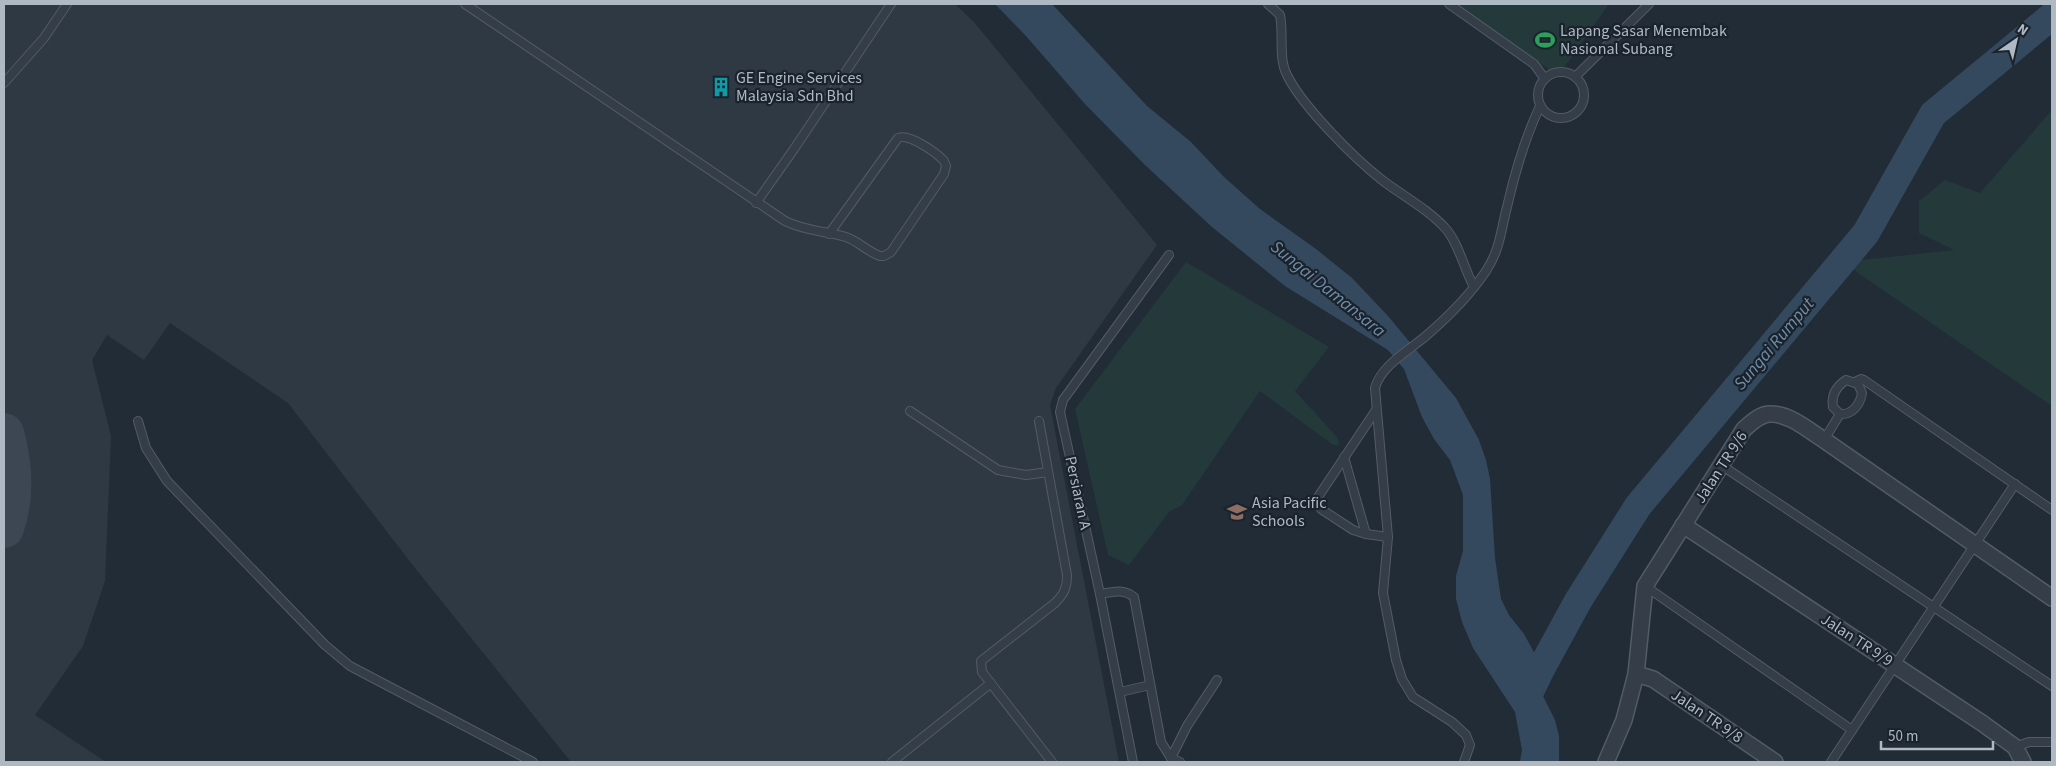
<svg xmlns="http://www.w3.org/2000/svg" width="2056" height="766" font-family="'Source Sans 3',sans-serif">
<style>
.airport{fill:#2f3944}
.green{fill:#243939}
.water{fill:#35495e}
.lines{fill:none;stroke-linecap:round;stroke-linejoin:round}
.river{stroke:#35495e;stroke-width:28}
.taxiway{stroke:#3c4753;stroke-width:40}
.service-casing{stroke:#525c65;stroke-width:10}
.minor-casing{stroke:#525c65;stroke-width:18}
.service{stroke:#353e48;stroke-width:8}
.minor{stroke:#353e48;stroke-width:15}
.labels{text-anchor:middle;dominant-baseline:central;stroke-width:4.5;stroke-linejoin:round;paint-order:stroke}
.poi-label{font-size:16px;fill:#afb9c4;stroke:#1a232c;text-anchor:start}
.street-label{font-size:16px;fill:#afb9c4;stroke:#1a232c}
.water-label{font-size:18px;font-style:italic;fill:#708ca8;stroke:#1a232c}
</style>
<rect width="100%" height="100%" fill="#212c37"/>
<path class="airport" d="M4 4H955L974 22 1157 245 1056 388 1050 405 1119 762H571L411 563 288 403 170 323 144 360 107 335 92 360 111 436 105 581 83 646 35 715 106 762H4Z"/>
<g class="green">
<path d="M1457 4H1609L1558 76Z"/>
<path d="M2052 110V406L1842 262 1954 250 1919 233V201L1945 180 1980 193Z"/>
<path d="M1186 262 1329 347 1295 391 1337 437 1339 443 1338 445H1333L1260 391 1182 505 1169 512 1129 565 1108 555 1075 409Z"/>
</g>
<path class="water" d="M995 4H1052L1147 106 1191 142 1224 177 1260 209 1316 249 1352 278 1388 316 1456 398 1479 440 1486 460 1490 479 1495 558 1501 599 1509 615 1524 634 1542 667 1541 692 1555 720 1559 736V762H1520L1522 750 1515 712 1473 648 1462 622 1456 599V576L1463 551V495L1450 460 1434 439 1422 417 1404 369 1388 350 1285 286 1212 227 1145 165 1085 104 1026 36Z"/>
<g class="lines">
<path class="river" d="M1526 700 1542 667 1578 601 1638 506 1866 233 1933 114 2052 16"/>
<path class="taxiway" d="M4 433C13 465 15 496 4 528"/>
<defs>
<g id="service">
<path d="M465 4 785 221C805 231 825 231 846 237 858 241 868 252 880 256H884L891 252 944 174 946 166 944 161C937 153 909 133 898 138L829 234"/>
<path d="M1268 4 1280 15C1284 34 1278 58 1287 75 1302 106 1354 158 1382 180 1403 196 1428 209 1446 229 1459 244 1464 269 1474 287"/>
<path d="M1449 4 1534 64 1545 79"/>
<circle cx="1561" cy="95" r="23"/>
<path d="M1575 77 1649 4"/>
<path d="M4 83 44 38 67 4"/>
<path d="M756 203 794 149 891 4"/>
<path d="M1846 380 1858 384 1862 393C1860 405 1852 415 1840 414L1833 407C1831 395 1837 386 1846 380Z"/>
<path d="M1855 382 1861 379 1864 380 2052 510"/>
<path d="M1376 410 1318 497V502L1321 509 1353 530 1366 534 1388 537"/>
<path d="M910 411 998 470 1026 475 1048 472"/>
<path d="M138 421 146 448 167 481 325 645 350 666 533 762"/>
<path d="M1039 421 1067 575C1067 588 1064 594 1055 603L981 661 982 672 1052 762"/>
<path d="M1824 440 1840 414"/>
<path d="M1344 457 1366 534"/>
<path d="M1721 465 2052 686"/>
<path d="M1645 586 1852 730"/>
<path d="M1100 594C1113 592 1123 588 1134 597L1161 742 1171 758 1180 762"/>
<path d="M1120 692 1150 685"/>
<path d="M2015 747 2029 742H2052"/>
<path d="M1171 758 1187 726 1217 680"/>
<path d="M892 762 991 683"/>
<path d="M1133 762 1100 594 1060 412 1063 400 1169 255"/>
<path d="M1464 762 1470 745 1466 735 1452 722 1413 697 1402 679 1396 660 1383 593 1388 537 1375 388C1381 365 1410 350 1427 335 1449 316 1470 295 1486 271 1500 250 1501 230 1507 207 1515 172 1525 138 1540 106"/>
<path d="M1831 762 2015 484"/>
</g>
<g id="minor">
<path d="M1683 525 1982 723 2015 747 2023 762"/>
<path d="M1636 674 1653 679 1775 762"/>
<path d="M1606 762 1624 720 1636 674 1645 586 1744 429C1751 423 1761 413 1771 414 1790 414 1808 430 1824 440L2052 598"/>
</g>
</defs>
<use href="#service" class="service-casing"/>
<use href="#minor" class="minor-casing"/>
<use href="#service" class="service"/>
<use href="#minor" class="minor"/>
</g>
<defs>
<symbol id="stadium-bare" viewBox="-9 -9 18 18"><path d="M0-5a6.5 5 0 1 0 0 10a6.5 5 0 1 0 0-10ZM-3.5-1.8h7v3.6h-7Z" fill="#2e9e5b" stroke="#1a232c" stroke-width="2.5" paint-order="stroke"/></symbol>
<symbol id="building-bare" viewBox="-9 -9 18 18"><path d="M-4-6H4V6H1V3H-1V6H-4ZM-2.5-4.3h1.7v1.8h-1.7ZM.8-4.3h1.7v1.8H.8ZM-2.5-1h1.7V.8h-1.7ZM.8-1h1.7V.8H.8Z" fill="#0f9aa8" stroke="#1a232c" stroke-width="2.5" paint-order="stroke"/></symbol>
<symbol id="school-bare" viewBox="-9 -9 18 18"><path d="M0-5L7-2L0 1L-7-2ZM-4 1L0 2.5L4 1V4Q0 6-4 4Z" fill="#8d6e63" stroke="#1a232c" stroke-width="2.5" paint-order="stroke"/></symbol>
</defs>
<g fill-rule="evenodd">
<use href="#stadium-bare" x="1531" y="26" width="28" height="28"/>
<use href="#building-bare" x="707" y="73" width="28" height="28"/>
<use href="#school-bare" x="1223" y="498" width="28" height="28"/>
</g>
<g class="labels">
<g class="poi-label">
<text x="1560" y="31">Lapang Sasar Menembak<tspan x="1560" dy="18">Nasional Subang</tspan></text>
<text x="736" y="78">GE Engine Services<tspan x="736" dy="18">Malaysia Sdn Bhd</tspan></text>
<text x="1252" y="503">Asia Pacific<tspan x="1252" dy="18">Schools</tspan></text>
</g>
<g class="street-label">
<text transform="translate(1721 467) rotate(-57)">Jalan TR 9/6</text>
<text transform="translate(1078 493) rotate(78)">Persiaran A</text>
<text transform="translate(1857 640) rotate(33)">Jalan TR 9/9</text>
<text transform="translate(1707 716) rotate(34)">Jalan TR 9/8</text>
</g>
<g class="water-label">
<text transform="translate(1328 289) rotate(39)">Sungai Damansara</text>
<text transform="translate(1774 344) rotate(-50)">Sungai Rumput</text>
</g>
</g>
<rect width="2056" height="766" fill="none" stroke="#afb9c4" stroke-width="10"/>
<g transform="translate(2016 40) rotate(34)" stroke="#1a232c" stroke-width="4" paint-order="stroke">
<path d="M0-4L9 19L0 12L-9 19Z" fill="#afb9c4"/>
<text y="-8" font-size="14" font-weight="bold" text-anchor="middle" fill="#afb9c4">N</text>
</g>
<path d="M1881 741v8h112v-8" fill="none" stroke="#afb9c4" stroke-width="2.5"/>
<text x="1888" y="741" font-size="15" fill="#afb9c4" stroke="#1a232c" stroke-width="4" paint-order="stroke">50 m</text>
</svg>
